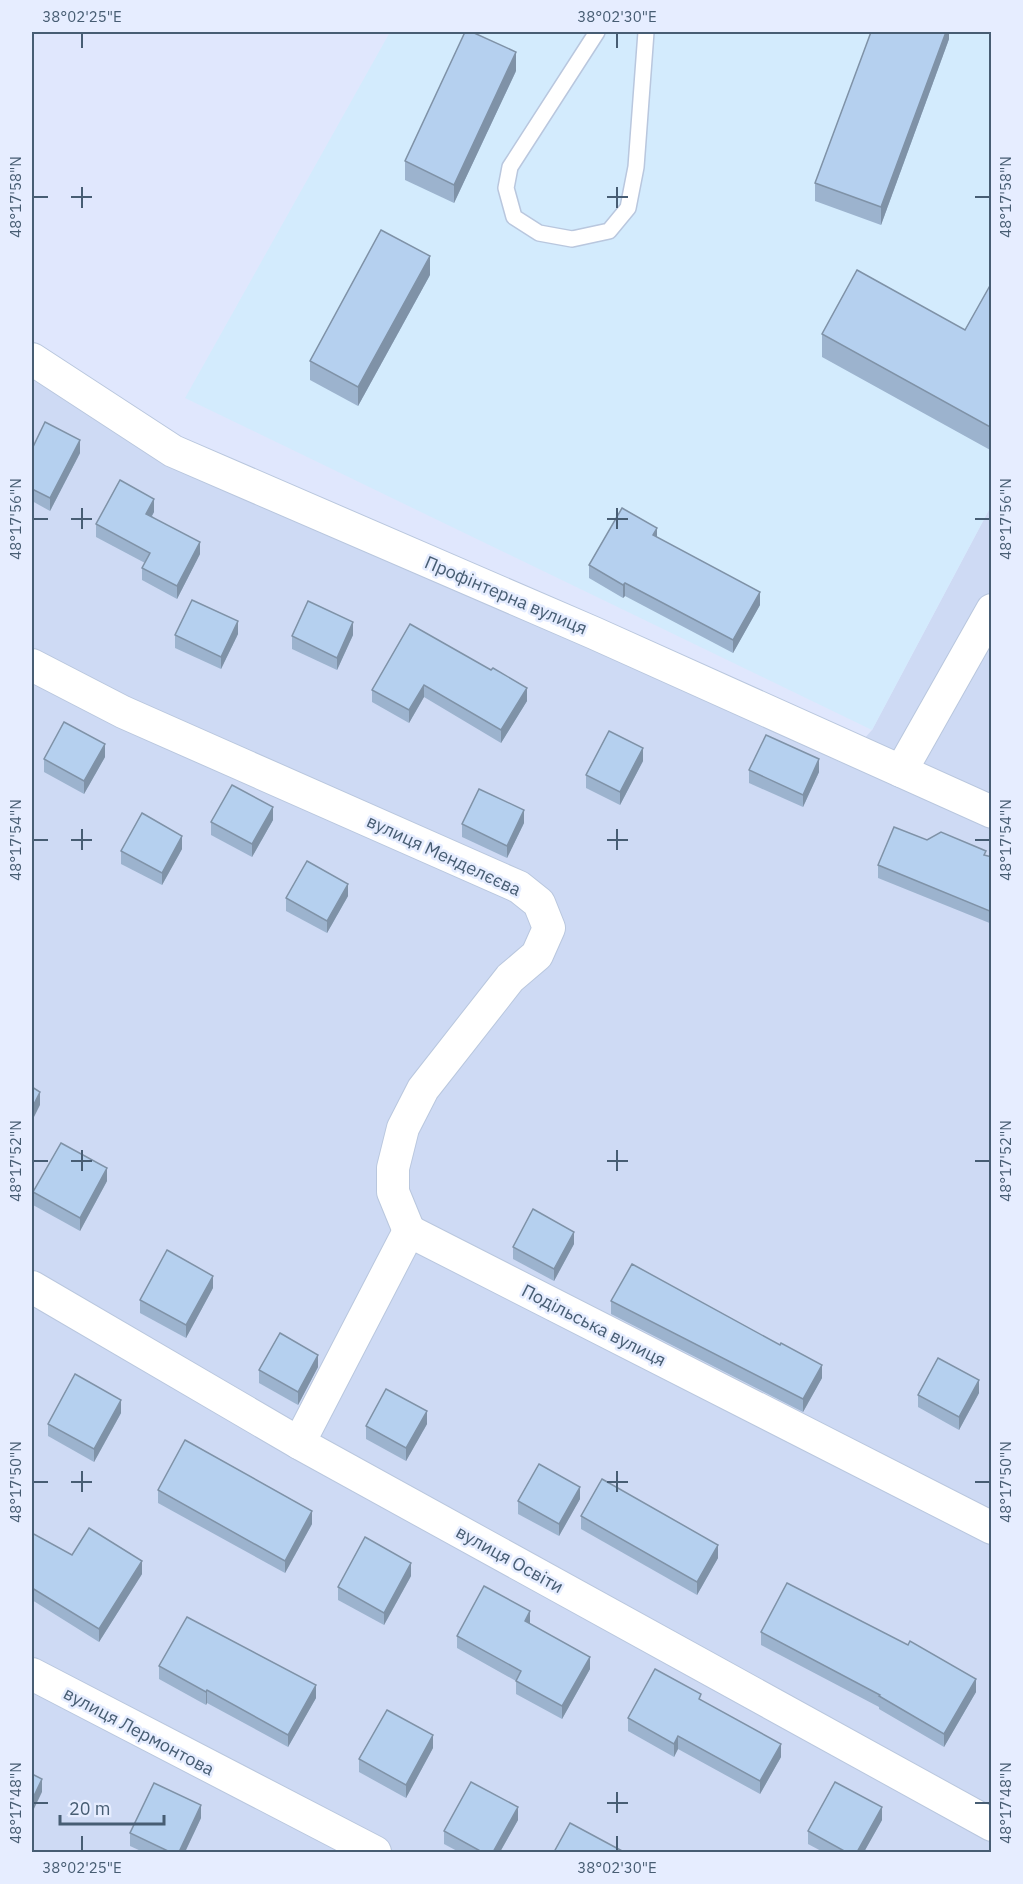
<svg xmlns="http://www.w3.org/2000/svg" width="1023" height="1884" font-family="'IBM Plex Sans',sans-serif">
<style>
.residential{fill:#cedaf4}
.commercial{fill:#d3ebfd}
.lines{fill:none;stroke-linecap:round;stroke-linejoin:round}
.service-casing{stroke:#b9c7de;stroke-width:18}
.minor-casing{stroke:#b9c7de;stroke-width:34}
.service{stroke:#fff;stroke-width:15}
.minor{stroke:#fff;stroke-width:32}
.wall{fill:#9cb3ce}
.shaded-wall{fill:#7f92a7}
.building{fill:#b5d0ef;stroke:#7f92a7;stroke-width:1.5}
.ticks{fill:none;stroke:#475d73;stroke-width:2}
.labels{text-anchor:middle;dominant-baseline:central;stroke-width:5;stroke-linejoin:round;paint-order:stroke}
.street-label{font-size:18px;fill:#475d73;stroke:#e6edff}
.neatline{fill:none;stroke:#475d73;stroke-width:2}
.ticks-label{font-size:15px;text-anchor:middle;fill:#475d73}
</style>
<rect width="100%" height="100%" fill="#e0e7fd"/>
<path class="residential" d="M32 380 842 763 872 730 991 506V1852H32Z"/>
<path class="commercial" d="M390 32H991V506L872 730 185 398Z"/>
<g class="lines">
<defs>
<path id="service" d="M597 32 510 167 506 188 514 217 539 233 572 239 609 231 628 208 636 167 646 32"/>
<g id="minor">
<path d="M32 359 173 451 594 633 992 812"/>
<path d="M32 665 123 712 519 887 539 903 549 928 537 955 510 978 423 1089 403 1128 393 1168V1192L409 1231"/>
<path d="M901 771 992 610"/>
<path d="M32 1287 299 1443 992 1825"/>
<path d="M299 1443 409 1231 992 1528"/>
<path d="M32 1674 375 1852"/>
</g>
</defs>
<use href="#service" class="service-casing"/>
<use href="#minor" class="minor-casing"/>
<use href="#service" class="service"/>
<use href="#minor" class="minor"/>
</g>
<g class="wall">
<path d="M949 32V39L881 225 815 201V183Z"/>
<path d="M516 71 454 203 405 180V161Z"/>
<path d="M430 275 358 406 310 380V361Z"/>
<path d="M992 282V451L822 357V334L965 330Z"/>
<path d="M32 449 80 453 50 511 32 501Z"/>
<path d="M154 512 152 516 200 554 177 599 142 580V568L145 563 96 537V524Z"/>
<path d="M657 537 760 605 733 653 625 596 623 598 589 578V565Z"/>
<path d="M410 624 527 701 501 743 424 697 409 723 372 702V690Z"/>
<path d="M238 634 221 669 175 648V635Z"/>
<path d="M353 635 337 670 292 649V636Z"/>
<path d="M105 757 84 794 44 772V759Z"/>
<path d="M643 761 620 805 586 788V775Z"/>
<path d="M749 770 819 772 803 807 749 783Z"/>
<path d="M273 820 252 857 211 835V822Z"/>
<path d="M524 823 507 858 462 837V824Z"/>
<path d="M927 840 992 857V924L878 878V865Z"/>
<path d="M182 849 162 885 121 864V851Z"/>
<path d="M348 896 327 933 286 911V898Z"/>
<path d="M107 1181 80 1231 33 1205V1192Z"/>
<path d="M574 1244 554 1281 513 1259V1247Z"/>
<path d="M213 1288 186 1338 140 1313V1300Z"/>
<path d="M611 1301 780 1345 822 1378 803 1412 611 1314Z"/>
<path d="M318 1367 298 1405 259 1383V1370Z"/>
<path d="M979 1393 959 1430 918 1407V1395Z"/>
<path d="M121 1413 94 1462 48 1436V1424Z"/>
<path d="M427 1424 406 1461 366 1439V1426Z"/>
<path d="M158 1490 312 1524 285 1573 158 1503Z"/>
<path d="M580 1499 559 1536 518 1514V1501Z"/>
<path d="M581 1516 718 1558 697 1595 581 1529Z"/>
<path d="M32 1533 72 1555 142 1574 99 1642 32 1600Z"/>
<path d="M411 1576 384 1625 338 1600V1587Z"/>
<path d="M530 1624 590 1669 562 1719 516 1694V1681L457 1648V1636Z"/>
<path d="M761 1632 976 1692 944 1747 879 1709V1707L761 1645Z"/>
<path d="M159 1666 316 1698 288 1747 207 1703 206 1705 159 1679Z"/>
<path d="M701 1701 781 1757 760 1794 678 1749 674 1757 628 1731V1718Z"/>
<path d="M433 1748 406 1798 359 1772V1759Z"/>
<path d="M201 1818 185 1852H143L130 1846V1833Z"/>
<path d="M518 1820 500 1852H459L444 1844V1831Z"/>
<path d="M882 1820 864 1852H823L808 1844V1831Z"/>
</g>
<g class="shaded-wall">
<path d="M946 32H949V39L881 225V207Z"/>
<path d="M516 52V71L454 203V185Z"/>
<path d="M430 256V275L358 406V387Z"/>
<path d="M80 440V453L50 511V498Z"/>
<path d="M154 499V512L146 526V514Z"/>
<path d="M657 528V541L653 535Z"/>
<path d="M200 542V554L177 599V586Z"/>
<path d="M625 583V596L623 598V585Z"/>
<path d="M760 592V605L733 653V640Z"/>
<path d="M238 621V634L221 669V657Z"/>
<path d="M353 622V635L337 670V658Z"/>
<path d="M424 685V697L409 723V710Z"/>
<path d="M527 688V701L501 743V730Z"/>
<path d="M105 744V757L84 794V781Z"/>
<path d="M643 748V761L620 805V792Z"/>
<path d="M819 759V772L803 807V795Z"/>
<path d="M273 807V820L252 857V844Z"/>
<path d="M524 810V823L507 858V846Z"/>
<path d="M182 836V849L162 885V873Z"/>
<path d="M348 884V896L327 933V921Z"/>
<path d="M40 1092V1105L32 1121V1108Z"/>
<path d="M107 1168V1181L80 1231V1218Z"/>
<path d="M574 1232V1244L554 1281V1269Z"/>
<path d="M213 1276V1288L186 1338V1325Z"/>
<path d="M318 1355V1367L298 1405V1392Z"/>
<path d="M822 1365V1378L803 1412V1399Z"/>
<path d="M979 1380V1393L959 1430V1417Z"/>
<path d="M121 1400V1413L94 1462V1449Z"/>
<path d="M427 1411V1424L406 1461V1448Z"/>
<path d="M580 1487V1499L559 1536V1524Z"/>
<path d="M312 1511V1524L285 1573V1561Z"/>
<path d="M718 1545V1558L697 1595V1582Z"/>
<path d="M142 1561V1574L99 1642V1629Z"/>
<path d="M411 1563V1576L384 1625V1613Z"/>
<path d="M530 1611V1624L525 1621Z"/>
<path d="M590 1657V1669L562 1719V1706Z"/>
<path d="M976 1679V1692L944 1747V1734Z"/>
<path d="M316 1685V1698L288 1747V1735Z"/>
<path d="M207 1690V1703L206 1705V1692Z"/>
<path d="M433 1735V1748L406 1798V1785Z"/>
<path d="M678 1736V1749L674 1757V1744Z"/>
<path d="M781 1744V1757L760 1794V1781Z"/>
<path d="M42 1779V1792L32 1813V1800Z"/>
<path d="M201 1805V1818L185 1852H179Z"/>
<path d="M518 1807V1820L500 1852H493Z"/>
<path d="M882 1807V1820L864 1852H857Z"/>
</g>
<g class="building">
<path d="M465 32H472L516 52 454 185 405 161Z"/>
<path d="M871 32H946L881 207 815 183Z"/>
<path d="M381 230 430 256 358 387 310 361Z"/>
<path d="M857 270 965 330 992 282V428L822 334Z"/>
<path d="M45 422 80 440 50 498 32 489V449Z"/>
<path d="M120 480 154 499 146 514 200 542 177 586 142 568 150 553 96 524Z"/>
<path d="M622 508 657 528 653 535 760 592 733 640 625 583 623 585 589 565Z"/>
<path d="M192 600 238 621 221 657 175 635Z"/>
<path d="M308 601 353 622 337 658 292 636Z"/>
<path d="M410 624 491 670 493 668 527 688 501 730 424 685 409 710 372 690Z"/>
<path d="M64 722 105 744 84 781 44 759Z"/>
<path d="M609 731 643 748 620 792 586 775Z"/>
<path d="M766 735 819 759 803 795 749 770Z"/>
<path d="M232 785 273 807 252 844 211 822Z"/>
<path d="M479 789 524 810 507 846 462 824Z"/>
<path d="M142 813 182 836 162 873 121 851Z"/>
<path d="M894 827 927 840 941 832 986 851 984 855 992 857V912L878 865Z"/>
<path d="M307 861 348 884 327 921 286 898Z"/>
<path d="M32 1087 40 1092 32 1108Z"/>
<path d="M61 1143 107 1168 80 1218 33 1192Z"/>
<path d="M533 1209 574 1232 554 1269 513 1247Z"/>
<path d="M167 1250 213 1276 186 1325 140 1300Z"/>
<path d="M632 1264 780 1345 781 1343 822 1365 803 1399 611 1301Z"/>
<path d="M280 1333 318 1355 298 1392 259 1370Z"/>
<path d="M938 1358 979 1380 959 1417 918 1395Z"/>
<path d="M75 1374 121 1400 94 1449 48 1424Z"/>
<path d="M386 1389 427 1411 406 1448 366 1426Z"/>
<path d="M185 1440 312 1511 285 1561 158 1490Z"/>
<path d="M539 1464 580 1487 559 1524 518 1501Z"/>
<path d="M602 1479 718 1545 697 1582 581 1516Z"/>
<path d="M89 1528 142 1561 99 1629 32 1588V1533L72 1555Z"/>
<path d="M365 1537 411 1563 384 1613 338 1587Z"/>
<path d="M787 1583 908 1645 910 1641 976 1679 944 1734 879 1696 880 1695 761 1632Z"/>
<path d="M484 1586 530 1611 525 1621 590 1657 562 1706 516 1681 521 1671 457 1636Z"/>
<path d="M187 1617 316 1685 288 1735 207 1690 206 1692 159 1666Z"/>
<path d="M655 1669 701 1694 699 1699 781 1744 760 1781 678 1736 674 1744 628 1718Z"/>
<path d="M387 1710 433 1735 406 1785 359 1759Z"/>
<path d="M32 1774 42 1779 32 1800Z"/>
<path d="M471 1782 518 1807 493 1852H482L444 1831Z"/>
<path d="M835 1782 882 1807 857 1852H846L808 1831Z"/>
<path d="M154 1783 201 1805 179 1852H170L130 1833Z"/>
<path d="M570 1823 624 1852H554Z"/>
</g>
<path class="ticks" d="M82 33V48M617 33V48M82 187V208M617 187V208M33 197H48M71 197H92M607 197H628M975 197H990M82 508V529M617 508V529M33 519H48M71 519H92M607 519H628M975 519H990M82 829V850M617 829V850M33 840H48M71 840H92M607 840H628M975 840H990M82 1150V1171M617 1150V1171M33 1161H48M71 1161H92M607 1161H628M975 1161H990M82 1471V1492M617 1471V1492M33 1482H48M71 1482H92M607 1482H628M975 1482H990M617 1792V1813M33 1803H48M607 1803H628M975 1803H990M82 1836V1851M617 1836V1851"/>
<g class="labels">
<g class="street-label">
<text transform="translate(506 595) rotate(23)">Профінтерна вулиця</text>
<text transform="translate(444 855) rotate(25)">вулиця Менделєєва</text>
<text transform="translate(594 1325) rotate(27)">Подільська вулиця</text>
<text transform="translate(510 1559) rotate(29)">вулиця Освіти</text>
<text transform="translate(139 1731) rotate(28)">вулиця Лермонтова</text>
</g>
</g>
<rect width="1023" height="1884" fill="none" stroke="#e6edff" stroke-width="66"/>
<path d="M60 1815v9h104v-9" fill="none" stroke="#475d73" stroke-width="3"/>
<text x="69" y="1815" font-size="18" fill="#475d73" stroke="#e6edff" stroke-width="4.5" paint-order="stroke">20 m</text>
<rect x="33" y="33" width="957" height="1818" class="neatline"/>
<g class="ticks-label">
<text x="82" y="22">38°02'25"E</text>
<text x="617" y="22">38°02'30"E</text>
<text transform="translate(16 197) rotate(-90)" y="5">48°17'58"N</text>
<text transform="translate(1006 197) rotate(-90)" y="5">48°17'58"N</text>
<text transform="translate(16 519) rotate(-90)" y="5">48°17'56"N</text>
<text transform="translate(1006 519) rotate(-90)" y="5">48°17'56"N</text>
<text transform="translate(16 840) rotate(-90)" y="5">48°17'54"N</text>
<text transform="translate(1006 840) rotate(-90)" y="5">48°17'54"N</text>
<text transform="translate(16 1161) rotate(-90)" y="5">48°17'52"N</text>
<text transform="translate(1006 1161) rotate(-90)" y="5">48°17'52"N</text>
<text transform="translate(16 1482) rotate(-90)" y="5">48°17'50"N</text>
<text transform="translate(1006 1482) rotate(-90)" y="5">48°17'50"N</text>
<text transform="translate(16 1803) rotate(-90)" y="5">48°17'48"N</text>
<text transform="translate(1006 1803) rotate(-90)" y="5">48°17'48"N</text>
<text x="82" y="1873">38°02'25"E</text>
<text x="617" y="1873">38°02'30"E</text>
</g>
</svg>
